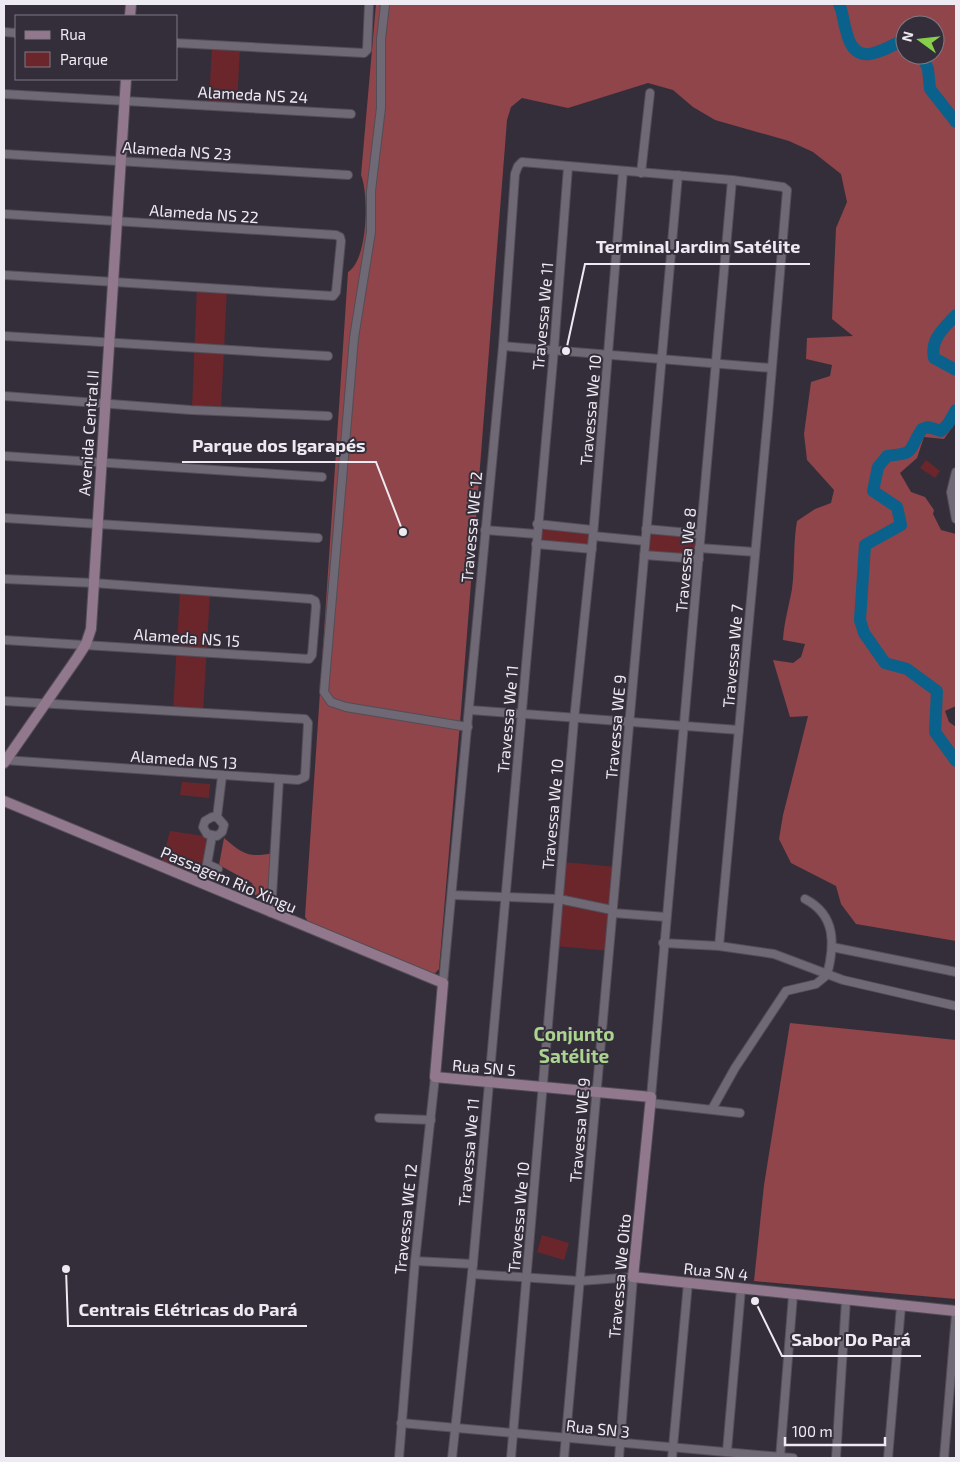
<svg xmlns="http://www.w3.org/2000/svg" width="960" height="1462" font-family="'Exo 2',sans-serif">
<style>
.green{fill:#6b262c}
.forest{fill:#8f4549;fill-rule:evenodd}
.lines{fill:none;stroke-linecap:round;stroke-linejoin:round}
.river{stroke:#09618c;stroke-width:12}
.street-casing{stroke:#534d57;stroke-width:10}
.secondary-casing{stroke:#534d57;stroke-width:12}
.street{stroke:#6f6875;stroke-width:8}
.secondary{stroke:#91788d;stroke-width:10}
.labels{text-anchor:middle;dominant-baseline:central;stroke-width:4;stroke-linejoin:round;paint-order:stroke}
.street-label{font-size:16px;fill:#eeeaf2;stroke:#342e3a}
.quarter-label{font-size:19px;font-weight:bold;fill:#abd490;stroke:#342e3a}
.leader{fill:none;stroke:#eeeaf2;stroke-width:2}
.callout-dot{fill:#eeeaf2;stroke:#342e3a;stroke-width:2}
.callout-label{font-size:18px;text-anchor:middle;font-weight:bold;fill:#eeeaf2;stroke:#342e3a;stroke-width:4;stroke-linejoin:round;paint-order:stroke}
</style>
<rect width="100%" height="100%" fill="#342e3a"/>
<g class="green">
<path d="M212 46 240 47 237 105 209 102Z"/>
<path d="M197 286 227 288 221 410 192 408Z"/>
<path d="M926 460 940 471 935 478 920 468Z"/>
<path d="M541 527 591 532 589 546 540 541Z"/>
<path d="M649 533 696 537 695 555 647 551Z"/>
<path d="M180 590 210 593 203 713 173 712Z"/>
<path d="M182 782 210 784 209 798 180 795Z"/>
<path d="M170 831 204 836 209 839 201 879 162 862Z"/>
<path d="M563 862 617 867 610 951 556 946Z"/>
<path d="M542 1235 569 1243 564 1260 537 1252Z"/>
</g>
<g class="forest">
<path d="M376 4H956V422L944 439 924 437 917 458 900 473 911 492 925 497 934 510 933 514 941 530 956 534V706L945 711 949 722 956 727V941L856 924 841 904 836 886 791 863 779 839 783 815 808 716 790 717 773 660 793 663 801 657 805 644 783 640C784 622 789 606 792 589 795 566 793 544 797 521L815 509 831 503 834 490 807 460 804 434 811 382 830 376 832 365 806 359 807 338 853 336 832 319 836 228 847 202 841 174 813 152 789 141 715 120 693 107 673 90 648 83 568 108 522 98 511 107 507 120 461 711 439 969 434 974 309 923 305 917 348 272C368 260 369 194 361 175ZM905 25H935V55H905Z"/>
<path d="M224 838C243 854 248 858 273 853L268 900 255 895 252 883 219 865Z"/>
<path d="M790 1023 956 1040V1299L754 1281 764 1185Z"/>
</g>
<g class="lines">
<g class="river">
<path d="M839 4C843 12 843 21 846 30 854 68 878 53 903 40L905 41"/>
<path d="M922 55 928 69 930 89 956 122"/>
<path d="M956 315C944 328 930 339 934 358L956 370"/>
<path d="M956 410 948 424 941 431 928 427 922 429C907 452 917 453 887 456L878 467 873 491 897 507 901 525 865 545 860 620 864 633 885 663 907 669 937 691 935 732 956 761"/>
</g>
<defs>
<g id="street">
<path d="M385 5 381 39V108L371 191V232L354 338 324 692 331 702 346 707 468 727"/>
<path d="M4 32 16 33"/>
<path d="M176 43 364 53 367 50 369 4"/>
<path d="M4 94 351 114"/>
<path d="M4 154 348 175"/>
<path d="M641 173 650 93"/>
<path d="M4 214 336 235 340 237 341 241 336 292 333 296 4 275"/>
<path d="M4 336 328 356"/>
<path d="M503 346 771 368"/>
<path d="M4 396 191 410 328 416"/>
<path d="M4 456 322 477"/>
<path d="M956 472 951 492 956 519"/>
<path d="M4 518 318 538"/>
<path d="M537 524 593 530"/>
<path d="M646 529 700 534"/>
<path d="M485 530 536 534"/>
<path d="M593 536 645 541"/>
<path d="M536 544 592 549"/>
<path d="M699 548 755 552"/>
<path d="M644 555 699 559"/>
<path d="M4 579 94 583 311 599 315 601 316 606 312 655 309 659 4 640"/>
<path d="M4 701 305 719 308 723 305 777 298 780 4 760"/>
<path d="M470 710 739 730"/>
<path d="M217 817 224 825 222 832 217 836 207 834 203 827 205 821 212 817H217L222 776"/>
<path d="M212 836 207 864 218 869"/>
<path d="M452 895 559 899 612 910"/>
<path d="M805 899C836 915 835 944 827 975"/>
<path d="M271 913 279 779"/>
<path d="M613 913 666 917"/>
<path d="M663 943 719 946 774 954 843 980 956 1006"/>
<path d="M832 947 956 972"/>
<path d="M443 983 503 346 515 174 518 166 522 162 732 180 783 187 787 190 768 415 719 946"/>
<path d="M651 1097 732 180"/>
<path d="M650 1103 740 1113"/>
<path d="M712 1109 735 1068 786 991 816 984 827 975"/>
<path d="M379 1118 431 1120"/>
<path d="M415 1261 473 1264"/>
<path d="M472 1274 580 1281 633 1277 619 1458"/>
<path d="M401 1423 793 1458"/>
<path d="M727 1451 741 1289"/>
<path d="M399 1458 415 1261 435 1077"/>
<path d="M452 1458 473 1264 554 349 568 167"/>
<path d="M511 1458 574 720 593 536 623 171"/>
<path d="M564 1458 678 175"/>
<path d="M672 1458 688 1283"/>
<path d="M780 1458 793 1295"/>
<path d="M836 1458 846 1300"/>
<path d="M888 1458 901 1306"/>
<path d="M944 1458 956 1314"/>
</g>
<g id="secondary">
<path d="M130 16 131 4"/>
<path d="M4 763 77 658 86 644 91 629 126 79"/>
<path d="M4 801 443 983 435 1077 651 1097 633 1277 956 1311"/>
</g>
</defs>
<use href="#street" class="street-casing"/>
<use href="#secondary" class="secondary-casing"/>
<use href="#street" class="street"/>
<use href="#secondary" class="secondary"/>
</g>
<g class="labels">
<g class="street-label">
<text transform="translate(253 94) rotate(3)">Alameda NS 24</text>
<text transform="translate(177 150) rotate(4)">Alameda NS 23</text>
<text transform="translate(204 213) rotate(4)">Alameda NS 22</text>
<text transform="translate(542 316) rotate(-85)">Travessa We 11</text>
<text transform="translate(590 410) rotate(-85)">Travessa We 10</text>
<text transform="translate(88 433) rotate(-86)">Avenida Central II</text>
<text transform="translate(471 527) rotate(-85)">Travessa WE 12</text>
<text transform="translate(685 560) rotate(-85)">Travessa We 8</text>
<text transform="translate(187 637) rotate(4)">Alameda NS 15</text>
<text transform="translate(732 656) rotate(-85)">Travessa We 7</text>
<text transform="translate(507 719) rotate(-85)">Travessa We 11</text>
<text transform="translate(615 727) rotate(-85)">Travessa WE 9</text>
<text transform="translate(184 759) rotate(4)">Alameda NS 13</text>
<text transform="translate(552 814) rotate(-85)">Travessa We 10</text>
<text transform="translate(229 879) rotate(23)">Passagem Rio Xingu</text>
<text transform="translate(484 1067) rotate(5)">Rua SN 5</text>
<text transform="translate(579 1130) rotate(-85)">Travessa WE 9</text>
<text transform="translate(468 1152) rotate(-85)">Travessa We 11</text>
<text transform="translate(518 1217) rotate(-85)">Travessa We 10</text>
<text transform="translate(405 1219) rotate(-84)">Travessa WE 12</text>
<text transform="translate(716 1271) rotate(6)">Rua SN 4</text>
<text transform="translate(619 1276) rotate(-85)">Travessa We Oito</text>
<text transform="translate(598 1428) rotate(6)">Rua SN 3</text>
</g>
<g class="quarter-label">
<text x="574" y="1033">Conjunto<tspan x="574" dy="22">Satélite</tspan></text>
</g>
</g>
<path class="leader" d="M566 351L585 264H810M403 532L376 462H182M66 1269L68 1326H307M755 1301L782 1356H921"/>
<g class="callout-dot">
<circle cx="566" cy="351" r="5"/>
<circle cx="403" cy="532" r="5"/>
<circle cx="66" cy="1269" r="5"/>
<circle cx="755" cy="1301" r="5"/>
</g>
<g class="callout-label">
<text x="698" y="253">Terminal Jardim Satélite</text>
<text x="279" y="452">Parque dos Igarapés</text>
<text x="188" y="1316">Centrais Elétricas do Pará</text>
<text x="851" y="1346">Sabor Do Pará</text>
</g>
<rect width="960" height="1462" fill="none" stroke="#eeeaf2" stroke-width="10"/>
<rect x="15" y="15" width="162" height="65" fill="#342e3a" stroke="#7e7984"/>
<rect x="25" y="31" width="25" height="8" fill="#91788d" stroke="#7e7984"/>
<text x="60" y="40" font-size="15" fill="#eeeaf2">Rua</text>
<rect x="25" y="52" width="25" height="15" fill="#6b262c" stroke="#7e7984"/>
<text x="60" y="65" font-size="15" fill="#eeeaf2">Parque</text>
<g transform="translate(920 40) rotate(285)"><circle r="24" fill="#342e3a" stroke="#7e7984"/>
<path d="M0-4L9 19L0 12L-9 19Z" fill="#87cf4a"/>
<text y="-8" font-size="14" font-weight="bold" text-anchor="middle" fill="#eeeaf2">N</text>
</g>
<path d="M785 1437v8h100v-8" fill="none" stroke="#eeeaf2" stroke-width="2.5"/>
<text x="792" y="1437" font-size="15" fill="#eeeaf2" stroke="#342e3a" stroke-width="4" paint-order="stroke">100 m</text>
</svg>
